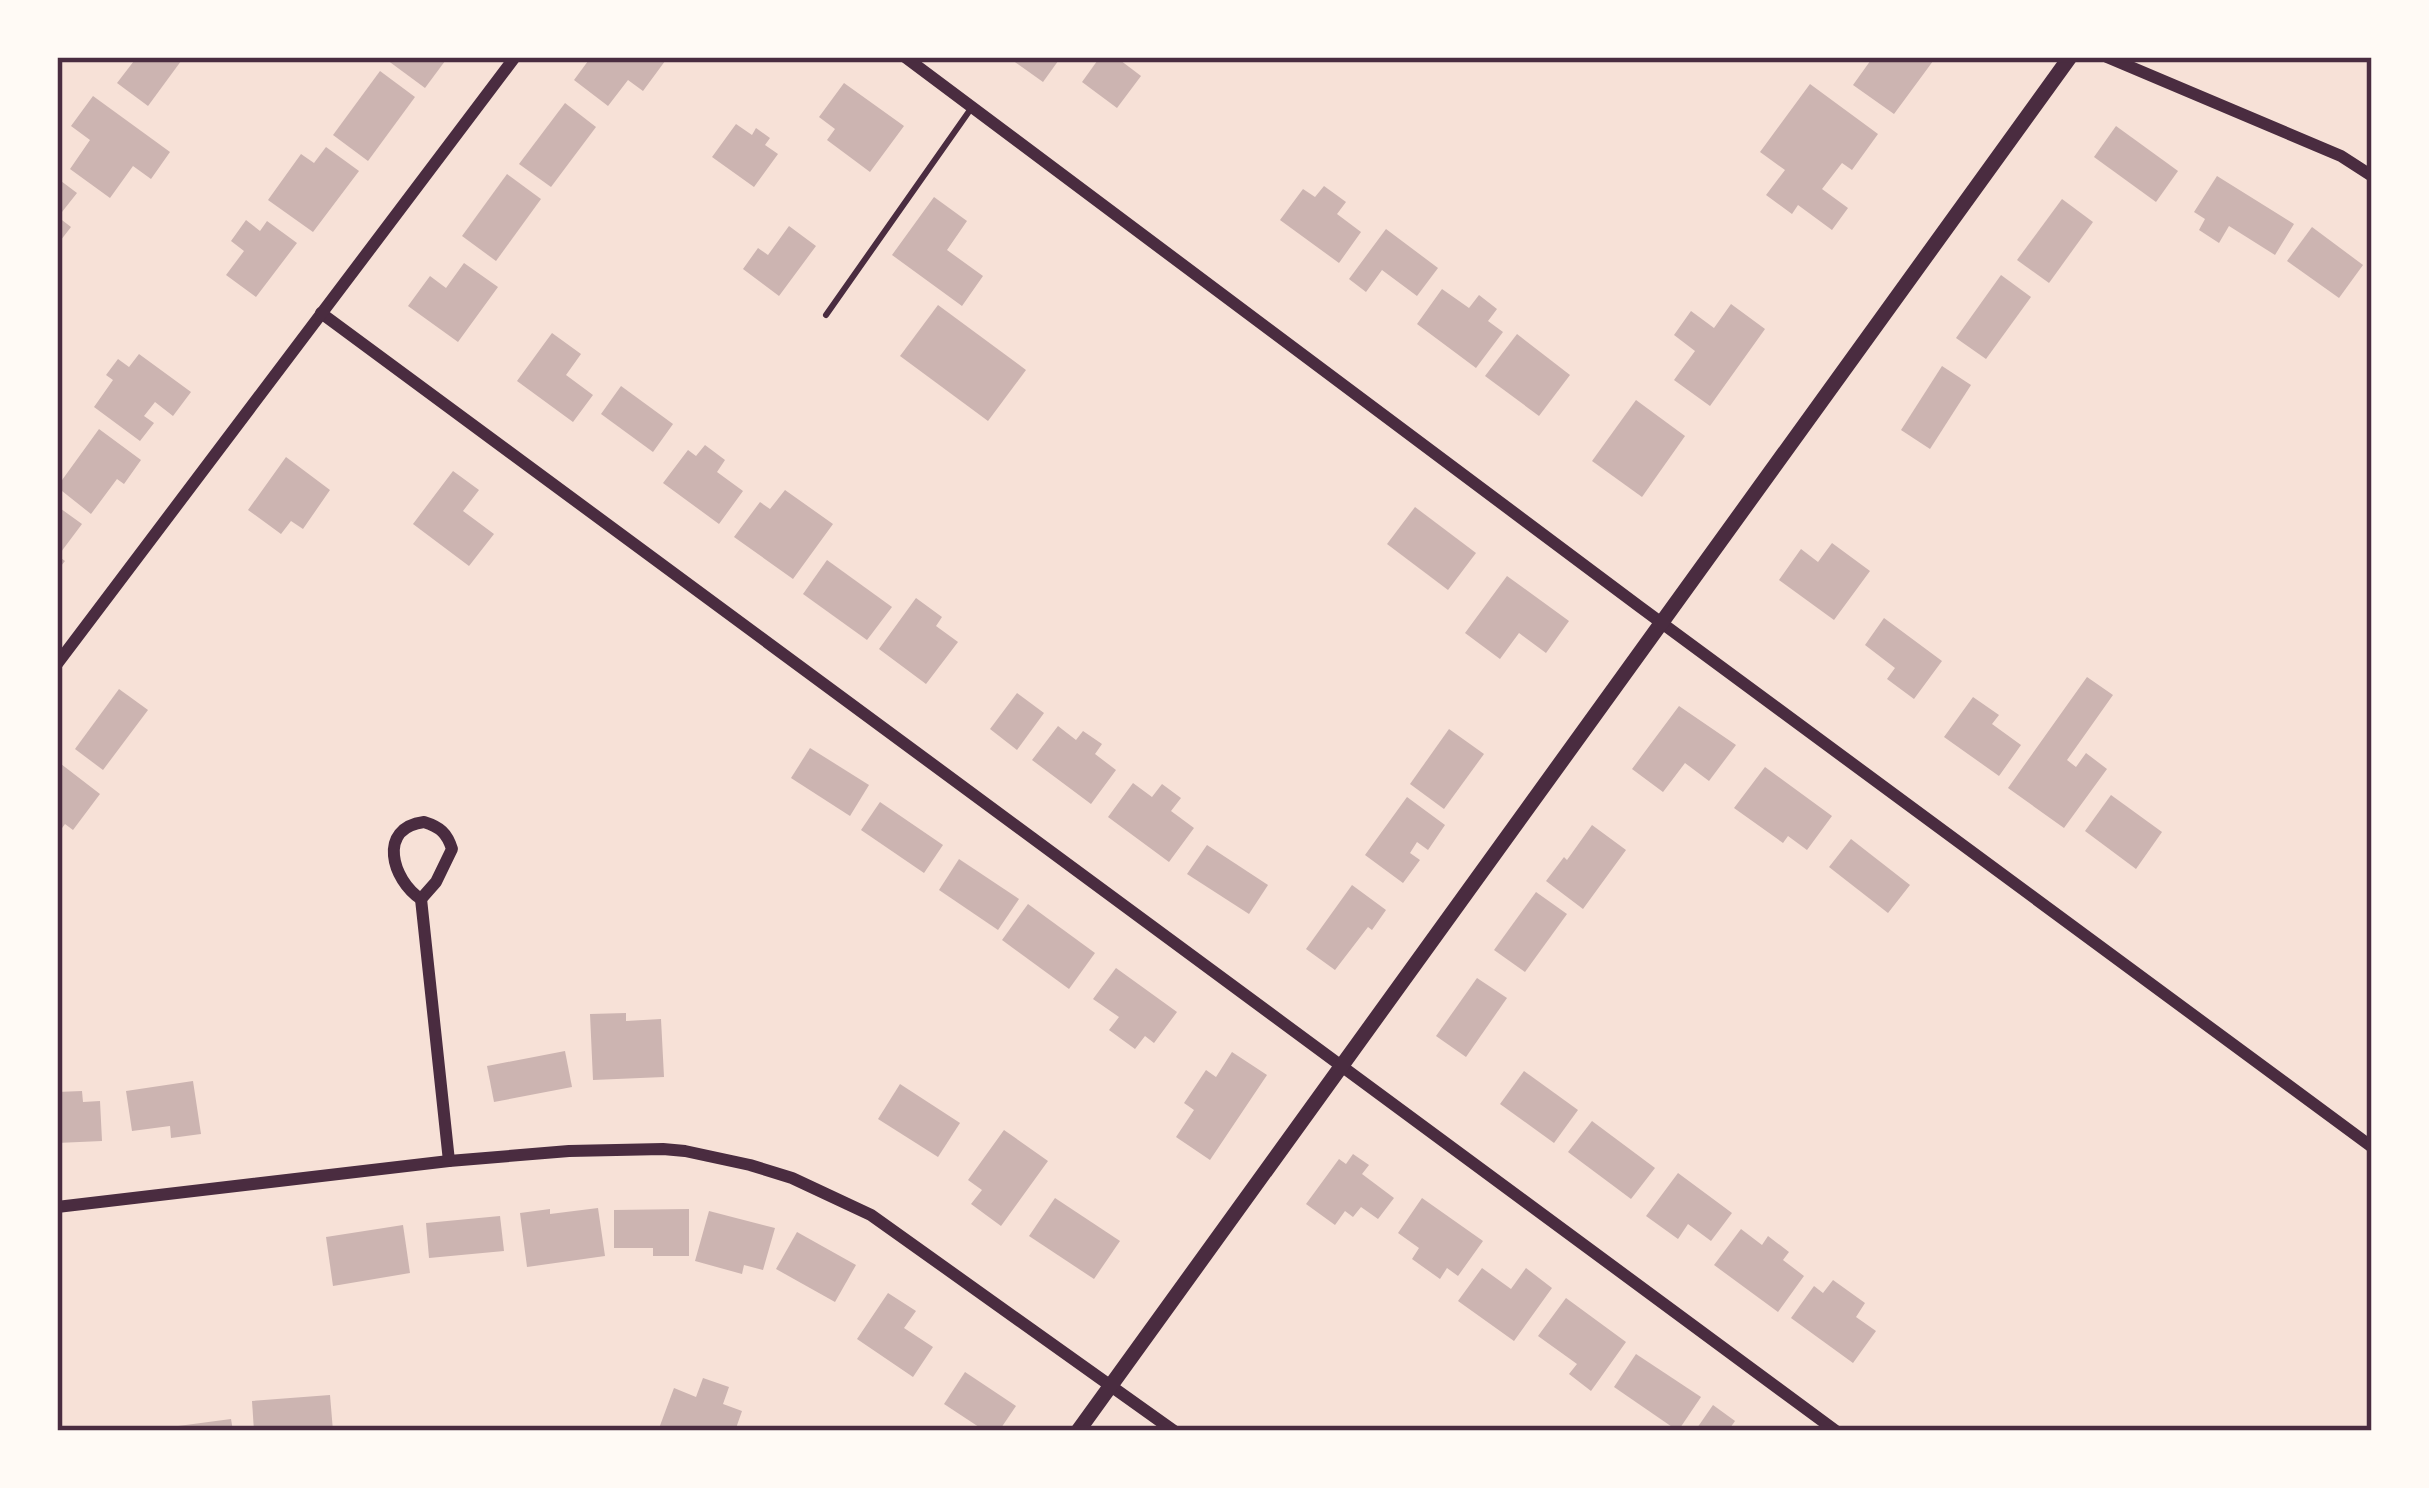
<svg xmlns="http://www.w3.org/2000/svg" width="2429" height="1488" font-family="'Public Sans',sans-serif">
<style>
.building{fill:#ccb4b1}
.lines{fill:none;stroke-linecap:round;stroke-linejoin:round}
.service{stroke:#4a2c40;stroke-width:6}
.minor{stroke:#4a2c40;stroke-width:12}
.tertiary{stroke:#4a2c40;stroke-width:15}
.neatline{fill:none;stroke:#4a2c40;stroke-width:4.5}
</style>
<rect width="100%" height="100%" fill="#f7e1d7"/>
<g class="building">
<path d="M137 57H184L148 106 117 83Z"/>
<path d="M383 57H448L425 88Z"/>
<path d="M591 57H668L643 91 628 80 608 106 574 80Z"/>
<path d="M1008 57H1061L1043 82Z"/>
<path d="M1100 57H1116L1141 76 1117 108 1082 82Z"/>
<path d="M1873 57 1892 59 1936 57 1894 114 1853 85Z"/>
<path d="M380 71 415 97 368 161 333 135Z"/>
<path d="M844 83 904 126 870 172 827 140 835 129 819 117Z"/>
<path d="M1810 84 1878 134 1852 170 1842 163 1822 189 1848 208 1832 230 1798 205 1792 214 1766 195 1785 170 1760 152Z"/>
<path d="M93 96 170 152 151 179 133 166 110 198 70 169 90 140 71 126Z"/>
<path d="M565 103 596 127 551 187 519 164Z"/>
<path d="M736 124 752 135 756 128 770 138 765 145 778 154 754 187 712 157Z"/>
<path d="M2116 126 2178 171 2156 202 2094 157Z"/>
<path d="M326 147 359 171 313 232 268 200 301 154 314 163Z"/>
<path d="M507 174 541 199 496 261 462 236Z"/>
<path d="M2217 176 2294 224 2275 255 2229 226 2219 243 2199 230 2205 219 2194 212Z"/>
<path d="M57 178 77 193 58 217 71 227 57 245Z"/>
<path d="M1324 186 1346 202 1337 214 1361 232 1339 263 1280 220 1303 189 1315 197Z"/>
<path d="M934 197 967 221 947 250 983 276 962 306 892 255Z"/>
<path d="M2062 199 2093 222 2049 283 2017 260Z"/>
<path d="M246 220 260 231 267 221 297 243 256 297 226 275 244 251 231 241Z"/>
<path d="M789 226 816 246 779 296 743 269 758 248 768 255Z"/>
<path d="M2312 227 2363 265 2339 298 2287 261Z"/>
<path d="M1386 229 1438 268 1417 296 1382 270 1366 292 1349 279Z"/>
<path d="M464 263 498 287 458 342 408 306 430 276 446 288Z"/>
<path d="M2001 275 2031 297 1986 359 1956 338Z"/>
<path d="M1442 289 1469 308 1479 295 1497 309 1488 321 1503 332 1476 368 1417 324Z"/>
<path d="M1731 304 1765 329 1710 406 1674 380 1695 351 1674 335 1691 311 1714 328Z"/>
<path d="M938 305 1026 370 988 421 900 356Z"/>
<path d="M552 333 581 354 566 375 593 395 573 422 517 381Z"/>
<path d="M1517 334 1570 375 1539 416 1485 376Z"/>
<path d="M139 354 191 392 173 416 155 402 144 416 154 423 140 441 94 407 113 380 106 375 118 359 129 367Z"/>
<path d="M1942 366 1971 385 1930 449 1901 430Z"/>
<path d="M621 386 673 424 653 452 601 414Z"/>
<path d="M1636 400 1685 436 1642 497 1592 461Z"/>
<path d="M99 429 141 460 124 484 117 479 91 514 57 487Z"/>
<path d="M705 445 725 460 717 472 743 491 719 524 663 483 688 450 696 456Z"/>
<path d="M286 457 330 490 303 529 291 521 281 534 248 510Z"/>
<path d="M453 471 479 490 463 511 494 534 469 566 413 524Z"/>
<path d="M785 490 833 524 793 579 734 537 760 502 770 509Z"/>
<path d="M57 506 82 524 58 556 65 561 57 571Z"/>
<path d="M1415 507 1476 553 1448 590 1387 544Z"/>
<path d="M1832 543 1870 571 1834 620 1779 580 1801 549 1818 562Z"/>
<path d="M827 560 892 607 867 640 803 594Z"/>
<path d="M1507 576 1569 621 1546 653 1519 633 1500 659 1465 633Z"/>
<path d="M916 598 942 617 936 626 958 642 926 684 879 649Z"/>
<path d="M1884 618 1942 661 1914 699 1887 679 1895 668 1865 645Z"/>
<path d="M2087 677 2113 695 2067 760 2076 767 2086 753 2107 769 2064 828 2008 788Z"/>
<path d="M119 689 148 710 103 770 75 749Z"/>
<path d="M1017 693 1044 713 1017 750 990 729Z"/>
<path d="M1973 697 1999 715 1992 724 2021 745 1999 776 1944 737Z"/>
<path d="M1679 706 1736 745 1709 781 1685 763 1663 792 1632 769Z"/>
<path d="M1058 726 1076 740 1083 731 1102 744 1095 754 1116 770 1091 804 1032 760Z"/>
<path d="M1449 729 1484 754 1444 809 1410 784Z"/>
<path d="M810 748 869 785 850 816 791 778Z"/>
<path d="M61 764 100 794 73 830 65 824 57 835V769Z"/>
<path d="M1765 767 1832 816 1807 850 1788 836 1783 843 1734 808Z"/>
<path d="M1133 783 1152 797 1162 784 1181 798 1171 811 1194 828 1169 862 1108 817Z"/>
<path d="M2111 795 2162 832 2136 869 2085 831Z"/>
<path d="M1407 797 1445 825 1428 850 1417 842 1410 853 1420 860 1403 883 1365 855Z"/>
<path d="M880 802 943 845 924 873 861 830Z"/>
<path d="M1592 825 1626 850 1583 909 1546 881 1564 857 1567 860Z"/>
<path d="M1851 839 1910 885 1888 913 1829 867Z"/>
<path d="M1207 845 1268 885 1249 914 1187 874Z"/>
<path d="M959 859 1019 899 998 930 939 890Z"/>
<path d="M1352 885 1386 910 1372 930 1368 927 1335 970 1306 949Z"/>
<path d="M1536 892 1567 914 1525 972 1494 950Z"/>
<path d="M1028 904 1095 953 1069 989 1002 940Z"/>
<path d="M1116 968 1177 1012 1154 1043 1145 1036 1135 1049 1109 1030 1119 1017 1093 999Z"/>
<path d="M1477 978 1507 998 1466 1057 1436 1036Z"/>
<path d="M626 1013V1021L661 1019 664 1077 593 1080 590 1014Z"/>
<path d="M565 1051 572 1087 494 1102 487 1066Z"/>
<path d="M1232 1052 1267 1075 1210 1160 1176 1137 1194 1110 1184 1103 1206 1070 1216 1077Z"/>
<path d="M1524 1071 1578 1110 1554 1143 1500 1104Z"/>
<path d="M193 1081 201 1134 171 1138 170 1126 132 1131 126 1091Z"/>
<path d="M900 1084 960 1123 938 1157 878 1119Z"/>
<path d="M82 1091 83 1102 100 1101 102 1141 57 1143V1092Z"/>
<path d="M1592 1121 1655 1168 1631 1199 1568 1152Z"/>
<path d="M1004 1130 1048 1161 1001 1226 971 1204 982 1190 968 1180Z"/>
<path d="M1353 1154 1369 1165 1362 1174 1394 1198 1378 1219 1361 1207 1353 1217 1345 1211 1335 1225 1306 1204 1339 1159 1346 1164Z"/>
<path d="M1678 1173 1732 1213 1711 1241 1688 1224 1678 1239 1646 1216Z"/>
<path d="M1055 1198 1120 1241 1094 1279 1029 1236Z"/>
<path d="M1422 1198 1483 1241 1458 1276 1447 1268 1440 1279 1412 1259 1419 1248 1398 1233Z"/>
<path d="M598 1208 605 1256 527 1267 520 1213 550 1209V1214Z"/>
<path d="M689 1209V1256H653V1248H614V1210Z"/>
<path d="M709 1211 775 1228 763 1270 744 1265 742 1274 695 1261Z"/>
<path d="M500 1216 504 1251 429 1258 426 1223Z"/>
<path d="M403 1225 410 1273 333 1286 326 1237Z"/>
<path d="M1741 1229 1762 1245 1768 1236 1789 1252 1783 1260 1804 1276 1778 1312 1714 1265Z"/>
<path d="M797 1232 856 1265 835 1302 776 1269Z"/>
<path d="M1482 1268 1511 1289 1526 1268 1552 1288 1514 1341 1458 1301Z"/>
<path d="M1833 1280 1865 1303 1856 1317 1876 1331 1853 1363 1791 1318 1814 1286 1823 1293Z"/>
<path d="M888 1293 916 1311 904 1328 933 1347 913 1377 857 1339Z"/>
<path d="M1566 1298 1626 1342 1591 1391 1569 1374 1577 1364 1538 1336Z"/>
<path d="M1636 1354 1701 1397 1678 1431 1614 1387Z"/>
<path d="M965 1372 1016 1406 999 1431H985L944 1404Z"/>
<path d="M703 1378 729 1387 723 1404 742 1411 735 1431H658L674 1388 696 1397Z"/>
<path d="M330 1395 333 1431H254L252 1401Z"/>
<path d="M1713 1405 1735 1421 1728 1431H1695Z"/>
<path d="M231 1419 233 1431H164L163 1428Z"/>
</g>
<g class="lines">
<path class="service" d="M826 315 970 110"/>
<g class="minor">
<path d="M905 57 1640 607 2372 1147"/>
<path d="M2107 57 2341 156 2372 176"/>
<path d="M321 313 1836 1431"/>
<path d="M57 664 515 57"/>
<path d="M424 822C440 827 447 833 452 849L436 882 421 899C392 880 377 828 424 822Z"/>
<path d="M421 899 449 1161"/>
<path d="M57 1207 449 1161 569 1151 663 1149 685 1151 750 1165 792 1178 871 1215 1174 1431"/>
</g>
<path class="tertiary" d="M1078 1431 2070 57"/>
</g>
<rect width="2429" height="1488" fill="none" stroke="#fffaf5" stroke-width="120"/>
<rect x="60" y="60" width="2309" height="1368" class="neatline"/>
</svg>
